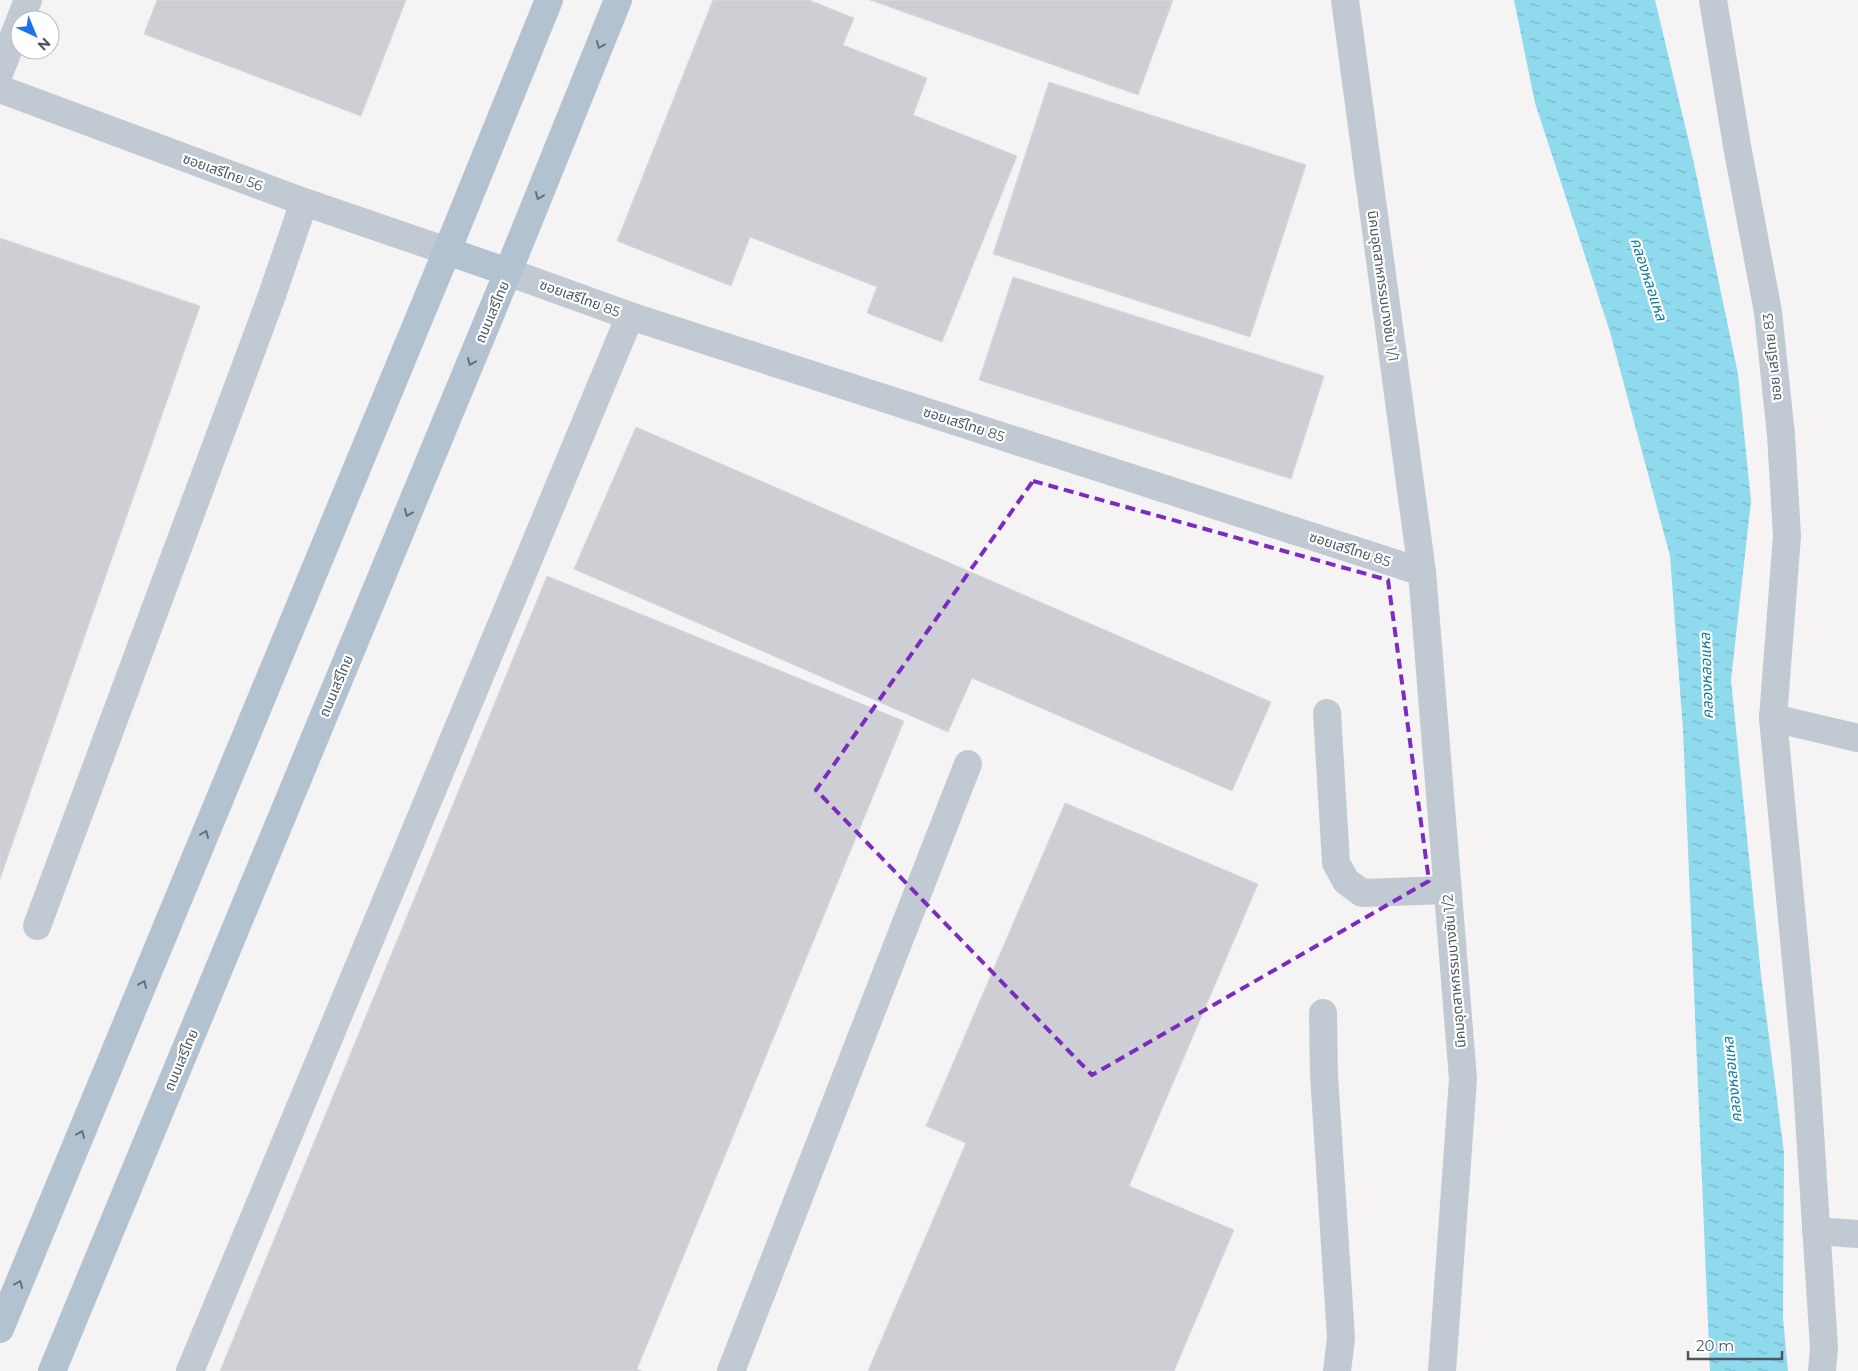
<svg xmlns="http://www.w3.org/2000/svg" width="1858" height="1371" font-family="Montserrat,'Noto Sans Thai',sans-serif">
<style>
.water{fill:url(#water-ripples)}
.building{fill:#cdcfd5;stroke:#d7d9de}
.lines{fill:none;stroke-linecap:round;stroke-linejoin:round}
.minor{stroke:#c1cad2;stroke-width:28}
.major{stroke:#b3c2d1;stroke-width:28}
.oneway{stroke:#64717d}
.marked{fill:none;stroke:#7b2cbf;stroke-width:4;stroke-dasharray:10 6;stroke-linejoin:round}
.labels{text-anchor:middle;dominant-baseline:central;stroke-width:4.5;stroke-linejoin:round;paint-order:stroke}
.street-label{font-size:14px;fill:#4a5661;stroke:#fff}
.water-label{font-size:15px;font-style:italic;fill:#0c7c9b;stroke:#fff}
</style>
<defs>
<pattern id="water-ripples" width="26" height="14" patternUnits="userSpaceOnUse" patternTransform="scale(1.25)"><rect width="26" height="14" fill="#90daee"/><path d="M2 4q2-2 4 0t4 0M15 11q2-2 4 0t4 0" fill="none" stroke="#78b4c4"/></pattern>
</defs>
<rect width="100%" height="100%" fill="#f5f3f3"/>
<path class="water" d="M1514 0H1655L1693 159 1738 374 1751 501 1731 680 1761 975 1784 1153 1783 1318 1788 1371H1710L1683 730 1670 556 1610 332 1535 103Z"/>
<g class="building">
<path d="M157 0H406L361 116 144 34Z"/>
<path d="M713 0H809L854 18 843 45 927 78 913 115 1017 156 942 342 867 313 877 287 750 237 731 286 617 241Z"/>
<path d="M870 0H1173L1138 95Z"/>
<path d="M1049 82 1306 165 1250 337 993 254Z"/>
<path d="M0 238 200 306 0 879Z"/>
<path d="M1013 277 1324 376 1291 479 979 380Z"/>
<path d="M636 427 1271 702 1232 791 972 678 948 732 574 569Z"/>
<path d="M547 576 904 721 637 1369 642 1371H220Z"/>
<path d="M1065 803 1258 884 1129 1186 1234 1230 1174 1371H868L966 1143 926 1126Z"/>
</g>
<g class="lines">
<g class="minor">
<path d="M1345 0 1422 572 1463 1079 1442 1371"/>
<path d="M1713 0 1737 146 1768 312 1781 435 1787 536 1773 718 1805 1056 1824 1348 1822 1371"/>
<path d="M0 71 28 0"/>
<path d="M0 89 304 202 447 251"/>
<path d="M508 272 630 316 1422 572"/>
<path d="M1327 713 1336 863 1346 881 1362 893 1447 890"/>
<path d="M1773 718 1858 738"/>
<path d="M37 926 271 298 304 202"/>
<path d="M1323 1013 1324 1075 1341 1338 1337 1371"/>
<path d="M1816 1231 1858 1234"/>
<path d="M190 1371 630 316"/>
<path d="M731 1371 968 764"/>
</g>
<g class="major">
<path d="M447 251 508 272"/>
<path d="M0 1329 447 251 549 0"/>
<path d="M52 1371 508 272 618 0"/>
</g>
</g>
<defs><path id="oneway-chevron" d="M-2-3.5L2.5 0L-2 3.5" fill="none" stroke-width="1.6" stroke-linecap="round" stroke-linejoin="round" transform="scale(1.25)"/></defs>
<g class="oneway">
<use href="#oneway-chevron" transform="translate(600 45) rotate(112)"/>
<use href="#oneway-chevron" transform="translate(539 196) rotate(112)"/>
<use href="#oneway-chevron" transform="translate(471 362) rotate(113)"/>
<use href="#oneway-chevron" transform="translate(408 513) rotate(113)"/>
<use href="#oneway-chevron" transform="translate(205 834) rotate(-67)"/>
<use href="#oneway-chevron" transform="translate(143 984) rotate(-67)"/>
<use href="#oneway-chevron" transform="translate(81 1134) rotate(-67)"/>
<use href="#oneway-chevron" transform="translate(19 1284) rotate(-67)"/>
</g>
<path class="marked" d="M1033 481 1388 580 1429 881 1092 1075 816 790Z"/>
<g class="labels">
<g class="street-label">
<text transform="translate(223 172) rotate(20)">ซอยเสรีไทย 56</text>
<text transform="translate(1383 286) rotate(82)">นิคมอุตสาหกรรมบางชัน 1/1</text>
<text transform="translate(580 298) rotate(20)">ซอยเสรีไทย 85</text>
<text transform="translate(492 312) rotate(-67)">ถนนเสรีไทย</text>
<text transform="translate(1772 357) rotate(-96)">ซอย เสรีไทย 83</text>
<text transform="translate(964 424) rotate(18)">ซอยเสรีไทย 85</text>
<text transform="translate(1350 549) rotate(18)">ซอยเสรีไทย 85</text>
<text transform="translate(336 686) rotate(-67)">ถนนเสรีไทย</text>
<text transform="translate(1454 971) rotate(-95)">นิคมอุตสาหกรรมบางชัน 1/2</text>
<text transform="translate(181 1060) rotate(-67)">ถนนเสรีไทย</text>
</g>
<g class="water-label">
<text transform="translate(1649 279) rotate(72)">คลองหลอแหล</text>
<text transform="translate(1706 676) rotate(-92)">คลองหลอแหล</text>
<text transform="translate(1732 1080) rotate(-96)">คลองหลอแหล</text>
</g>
</g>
<g transform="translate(35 35) rotate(136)"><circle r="24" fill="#ffffff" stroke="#b7bbc0"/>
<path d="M0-4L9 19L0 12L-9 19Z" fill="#1a73e8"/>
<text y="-8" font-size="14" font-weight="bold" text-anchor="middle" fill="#4a5661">N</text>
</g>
<path d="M1688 1351v8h94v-8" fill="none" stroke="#4a5661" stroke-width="2.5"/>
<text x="1696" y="1351" font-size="15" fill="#4a5661" stroke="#ffffff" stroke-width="4" paint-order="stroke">20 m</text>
</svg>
